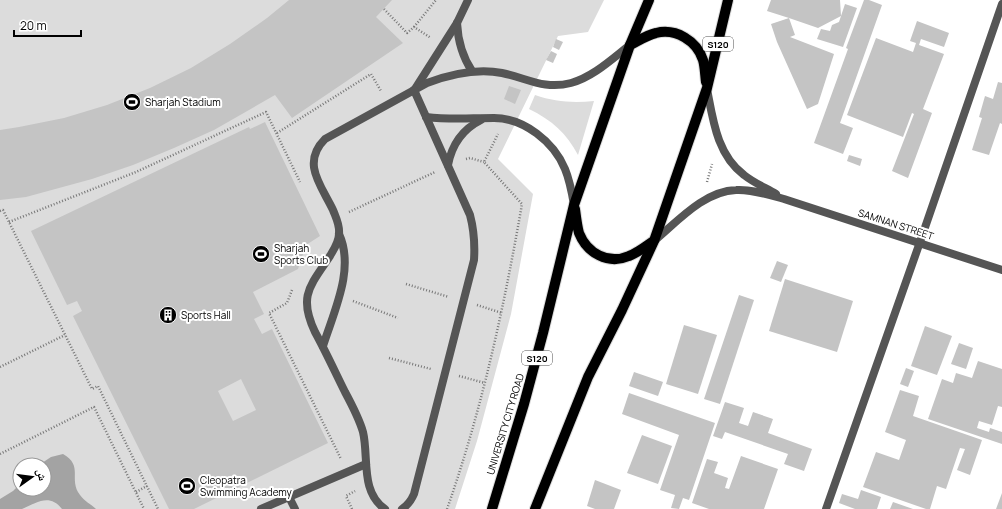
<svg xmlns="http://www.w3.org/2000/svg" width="1002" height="509" font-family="Manrope,'Noto Naskh Arabic',sans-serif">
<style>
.green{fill:#dcdcdc;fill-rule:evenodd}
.water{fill:#a3a3a3}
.building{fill:#c4c4c4;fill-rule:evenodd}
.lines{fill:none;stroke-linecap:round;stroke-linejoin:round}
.primary-casing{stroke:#dbdbdb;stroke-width:12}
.path{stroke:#777;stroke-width:2.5;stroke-dasharray:1 2;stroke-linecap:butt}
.lane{stroke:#555;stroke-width:8}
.street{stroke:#555;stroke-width:8}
.primary{stroke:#000;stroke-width:10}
.labels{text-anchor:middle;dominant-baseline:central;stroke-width:4;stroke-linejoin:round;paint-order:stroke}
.shield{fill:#fff;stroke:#4c4c4c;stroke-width:1}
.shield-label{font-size:9px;font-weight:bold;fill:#000}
.poi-label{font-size:10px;fill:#000;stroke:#fff;text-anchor:start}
.street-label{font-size:10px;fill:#000;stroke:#fff}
</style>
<rect width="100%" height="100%" fill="#fff"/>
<g class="green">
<path d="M0 0H604L588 32 558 36 498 159 533 194 511 314 477 441 455 509H0ZM20 465H44V489H20Z"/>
<path d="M535 95C555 102 573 103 594 101L578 155C567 134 552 120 529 109Z"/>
</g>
<path class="water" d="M63 454C84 466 68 479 80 495 84 501 91 504 96 509H62C49 493 37 503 22 509 16 509 7 509 0 509V499L13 491 20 484V489H44V465H39L51 457Z"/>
<g class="building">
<path d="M289 0H392L376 17 403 43 292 118 275 95 214 130 174 148 133 165 92 179 26 197 0 200V130L19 127 64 118 107 105 150 88 191 68 230 44 267 18Z"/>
<path d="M771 0H840L841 16 818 28 789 18 795 35 790 37 834 54 818 104 807 109 777 42 771 24 789 18 767 11Z"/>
<path d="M864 0H869L882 5 840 123 853 128 843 154 814 143 848 49 846 48Z"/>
<path d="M845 4 857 8 843 47 817 39 821 29 830 31 832 25 839 22Z"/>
<path d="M917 21 949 33 944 47 921 39 919 45 944 54 923 109 932 113 908 178 892 171 914 114 912 113 903 137 847 115 876 38 913 52 916 43 910 41Z"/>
<path d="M556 39 563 42 559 50 553 47Z"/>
<path d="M551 51 557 54 553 63 546 60Z"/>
<path d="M998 82 1002 83V124L1000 123 989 155 972 150 982 118 979 117 985 96 993 99Z"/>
<path d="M509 86 521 90 515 104 504 99Z"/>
<path d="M265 122 320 236 306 245 298 269 253 292 264 314 254 319 262 334 272 329 328 443 194 509H169L73 316 82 311 77 301 67 305 31 231 249 127 250 129ZM241 379 256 410 233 421 218 391Z"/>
<path d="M849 155 862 159 860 166 847 161Z"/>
<path d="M777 261 788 265 781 282 770 278Z"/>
<path d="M785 279 853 301 837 352 769 331Z"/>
<path d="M739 295 754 300 720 404 704 399Z"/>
<path d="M684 325 717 335 698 394 666 384Z"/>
<path d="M925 326 952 336 937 375 911 366Z"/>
<path d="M959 343 973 348 966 369 951 364Z"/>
<path d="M978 361 1002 369V407L998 406 992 425 979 421 977 428 989 432 990 428 1002 432V444L928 419 942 379 953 383 956 373 972 378Z"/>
<path d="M906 368 914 371 908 387 900 384Z"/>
<path d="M634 372 663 382 658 396 629 386Z"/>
<path d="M900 390 919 396 913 416 982 440 970 475 957 470 965 449 960 448 946 489 937 486 930 509H926L863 487 876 452 899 460 906 440 885 432Z"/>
<path d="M629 393 715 423 689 500 683 498 679 509 671 508 675 495 660 490 679 435 622 414Z"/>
<path d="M725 402 744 408 739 423 748 426 753 412 773 419 768 433 812 449 804 471 784 464 788 454 725 432 722 439 713 436Z"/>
<path d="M642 435 672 446 658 484 627 473Z"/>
<path d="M741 456 778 469 764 509H709L692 503 707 459 718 462 714 473 728 478 725 488 729 489Z"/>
<path d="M595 480 621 490 614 509H595L587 506Z"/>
<path d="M861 490 881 497 877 509H855L839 503 842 494 858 499Z"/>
<path d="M1002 493V509H996Z"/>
<path d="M893 502 913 509H890Z"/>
</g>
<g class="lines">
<defs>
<g id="primary">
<path d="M630 45C638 41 647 35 656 33 676 28 697 41 703 60 705 67 705 75 706 82"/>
<path d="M575 209C576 217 577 226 579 233 587 253 608 265 629 256 637 253 645 247 652 242"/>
<path d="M492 509 524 404 543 333 574 205 630 45 649 0"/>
<path d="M535 509 588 377 622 310 654 241 707 88 728 0"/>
</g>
</defs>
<use href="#primary" class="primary-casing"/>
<g class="path">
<path d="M384 9 407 33 414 27 431 38"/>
<path d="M414 27 436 0"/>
<path d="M277 133 371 74 381 91"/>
<path d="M466 159 470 158 484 162"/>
<path d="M707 182 712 164"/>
<path d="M0 211 3 210 92 389 98 386 158 509"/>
<path d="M349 212 435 172"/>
<path d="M9 222 136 172 266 112 300 182"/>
<path d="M406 284 449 297"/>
<path d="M292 290 287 303 269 313 341 459"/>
<path d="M353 301 398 318"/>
<path d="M477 305 502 313"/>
<path d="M389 358 431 369"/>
<path d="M0 367 65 335"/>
<path d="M459 376 485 383"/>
<path d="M0 454 94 407 144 509"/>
<path d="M136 492 147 486"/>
<path d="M352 509 346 496 355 491"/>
<path d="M447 509C482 410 504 307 522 204L484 162 498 134"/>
</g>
<g class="lane">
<path d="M457 23C458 42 462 56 472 71"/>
<path d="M415 89 457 23 468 0"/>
<path d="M426 117C451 120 470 118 494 118 524 118 554 142 565 169 570 181 572 193 574 205"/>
<path d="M448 165C452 144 463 129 481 120"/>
<path d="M323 346C334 311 355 269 339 234"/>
<path d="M289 497 295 509"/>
<path d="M261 509 366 464"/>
<path d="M385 509C360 492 369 457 363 432 359 418 352 405 345 392 335 372 326 352 315 332 298 296 310 286 330 256 334 249 339 242 339 234 340 225 336 218 333 210 321 185 301 163 325 139L427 83C451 74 476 68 502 73 527 78 544 90 571 83 593 77 612 59 630 45"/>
<path d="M402 509C408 505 411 501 414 494L474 260C475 244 474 230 470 215L414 90"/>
</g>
<g class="street">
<path d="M707 89C713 120 717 155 744 175 754 183 766 188 776 194"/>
<path d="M654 241C677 222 704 191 736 190 752 189 769 195 784 199L1002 270"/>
<path d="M826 509 920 242 1002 4"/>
</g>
<use href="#primary" class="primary"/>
</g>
<defs>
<symbol id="stadium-disc" viewBox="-11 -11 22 22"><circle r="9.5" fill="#000" stroke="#fff"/><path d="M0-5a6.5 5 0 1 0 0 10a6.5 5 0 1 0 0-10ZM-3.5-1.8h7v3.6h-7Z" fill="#fff"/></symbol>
<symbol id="building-disc" viewBox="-11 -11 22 22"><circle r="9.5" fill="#000" stroke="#fff"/><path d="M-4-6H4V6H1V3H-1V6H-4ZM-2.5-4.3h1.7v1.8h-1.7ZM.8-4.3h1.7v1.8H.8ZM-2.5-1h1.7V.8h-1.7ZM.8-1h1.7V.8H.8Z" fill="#fff"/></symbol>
</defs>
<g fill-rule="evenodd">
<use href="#stadium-disc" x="122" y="92" width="20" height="20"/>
<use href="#stadium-disc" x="251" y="244" width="20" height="20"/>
<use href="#building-disc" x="158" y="305" width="20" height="20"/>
<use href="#stadium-disc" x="177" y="476" width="20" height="20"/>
</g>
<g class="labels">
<g class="shield">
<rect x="703" y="37" width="30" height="14" rx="3"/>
<rect x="522" y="351" width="30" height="14" rx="3"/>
</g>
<g class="shield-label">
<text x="718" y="44">S120</text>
<text x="537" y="358">S120</text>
</g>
<g class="poi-label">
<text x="145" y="102">Sharjah Stadium</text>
<text x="274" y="248">Sharjah<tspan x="274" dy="12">Sports Club</tspan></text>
<text x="181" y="315">Sports Hall</text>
<text x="200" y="480">Cleopatra<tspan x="200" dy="12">Swimming Academy</tspan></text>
</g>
<g class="street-label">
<text transform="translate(896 224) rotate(18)">SAMNAN STREET</text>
<text transform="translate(505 424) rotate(-73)">UNIVERSITY CITY ROAD</text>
</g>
</g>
<g transform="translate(32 477) rotate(76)"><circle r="19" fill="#ffffff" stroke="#999999"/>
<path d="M0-3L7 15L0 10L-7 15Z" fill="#000000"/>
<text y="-6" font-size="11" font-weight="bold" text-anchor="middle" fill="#000000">ش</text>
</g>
<path d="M14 30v6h67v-6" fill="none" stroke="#000000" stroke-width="2"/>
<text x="20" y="30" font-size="12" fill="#000000" stroke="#ffffff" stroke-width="3" paint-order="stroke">20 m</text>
</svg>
